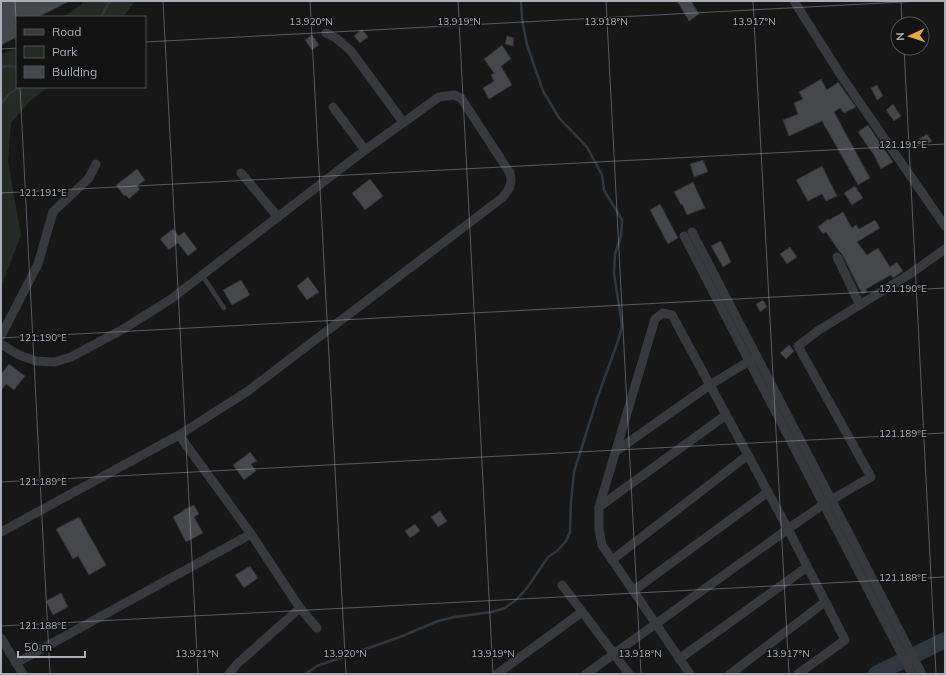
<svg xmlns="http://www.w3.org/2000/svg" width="946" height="675" font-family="Mulish,sans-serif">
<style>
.green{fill:#232b24}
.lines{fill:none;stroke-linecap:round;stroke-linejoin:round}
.stream{stroke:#30383e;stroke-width:2.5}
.river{stroke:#30383e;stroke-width:16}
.building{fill:#46474b;stroke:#313134}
.service{stroke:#38393d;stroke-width:4.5}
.minor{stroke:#38393d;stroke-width:9}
.ticks{fill:none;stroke:#aaaeb7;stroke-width:1;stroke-opacity:0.45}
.ticks-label{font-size:10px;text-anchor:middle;fill:#aaaeb7;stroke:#121213;stroke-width:3;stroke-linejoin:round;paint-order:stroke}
</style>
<rect width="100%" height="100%" fill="#171718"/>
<g class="green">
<path d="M83 1H135L123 17H63L81 5Z"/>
<path d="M17 48V87H48L30 101 11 123 8 162 21 235 1 287V54Z"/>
</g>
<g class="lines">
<g class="stream">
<path d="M101 17 110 1"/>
<path d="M1 67 10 66 17 67"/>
<path d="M1 104 9 94 20 87"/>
<path d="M305 674 317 666 400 637 438 621 454 617 492 612 505 608 516 600 527 588 548 557 557 551 566 541 570 532 571 502 574 472 598 396 618 341 622 326 614 273 615 254 621 236 622 220 604 190 602 175 587 147 559 118 543 91 527 45 522 19 521 1"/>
</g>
<path class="river" d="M876 674 945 640"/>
</g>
<g class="building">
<path d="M1 1H70L38 17H17V37L1 45Z"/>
<path d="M677 1H691L699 14 689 21Z"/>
<path d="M362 29 368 37 360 43 354 36Z"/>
<path d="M312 35 319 45 312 50 305 40Z"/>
<path d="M507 36 514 38 513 46 505 44Z"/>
<path d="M502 45 511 59 501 66 512 85 489 99 483 88 494 81 491 75 494 73 484 59Z"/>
<path d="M821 79 827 90 838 82 856 107 844 113 840 108 834 112 870 178 858 185 822 121 789 136 783 120 798 114 794 103 803 99 799 92Z"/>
<path d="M877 85 883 96 877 100 871 88Z"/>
<path d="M893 104 901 116 894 121 886 110Z"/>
<path d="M868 125 893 162 881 169 874 155 858 132Z"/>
<path d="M927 134 932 141 924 146 919 139Z"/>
<path d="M703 160 708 172 694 177 690 164Z"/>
<path d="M822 166 837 196 826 201 822 194 808 201 796 180Z"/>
<path d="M137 169 145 180 137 186 140 189 129 199 126 195 124 196 116 185Z"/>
<path d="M370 179 383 196 365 210 352 193Z"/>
<path d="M693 182 705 208 687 215 682 204 681 205 674 192Z"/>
<path d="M855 186 863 198 852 205 844 193Z"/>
<path d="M660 204 678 238 668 244 650 210Z"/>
<path d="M843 212 852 228 856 225 859 229 875 220 880 228 857 242 867 255 878 248 890 267 897 262 903 271 893 278 891 275 866 289 867 292 862 294 842 254 839 251 826 232 823 234 818 227 828 219 829 220Z"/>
<path d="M173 229 179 236 184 232 197 249 188 256 178 243 169 250 160 239Z"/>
<path d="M721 241 731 262 723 267 711 246Z"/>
<path d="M790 247 797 257 787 264 780 254Z"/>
<path d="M308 277 319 292 307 300 297 286Z"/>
<path d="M241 280 250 295 232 305 223 290Z"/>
<path d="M763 300 767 307 760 312 756 304Z"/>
<path d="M789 345 794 351 786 359 780 353Z"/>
<path d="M9 364 25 376 14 390 6 384 1 391V374Z"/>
<path d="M250 452 257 461 251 464 256 471 244 480 233 465Z"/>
<path d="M194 505 199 514 194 517 203 533 186 542 173 517 183 511V510Z"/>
<path d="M440 511 447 521 438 527 431 517Z"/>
<path d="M79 517 106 565 89 575 78 556 73 559 56 529Z"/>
<path d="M415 524 420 531 410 538 405 531Z"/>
<path d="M250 566 258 578 244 588 235 575Z"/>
<path d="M61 593 68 607 53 615 46 601Z"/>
</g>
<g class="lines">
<path class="service" d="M202 275 224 308"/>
<g class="minor">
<path d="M794 1 842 77 945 226"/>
<path d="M326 33 336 38 351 51 403 122"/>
<path d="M333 107 365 150"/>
<path d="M241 173 278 217"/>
<path d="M692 232 922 674"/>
<path d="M684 236 912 674"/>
<path d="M837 257 860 305"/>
<path d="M1 336 38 264 53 212 89 178 96 164"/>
<path d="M1 344 19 355 36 361 55 362 71 357 125 328 171 299 365 150 439 97 454 95 461 98 510 173C513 184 509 190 502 198L248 391 179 435 1 532"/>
<path d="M179 435 251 534 300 608 317 628"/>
<path d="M616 451 710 385 754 358"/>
<path d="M599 507 726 415"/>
<path d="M612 560 748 455"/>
<path d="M562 585 629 674"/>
<path d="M633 591 768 492"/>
<path d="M1 638 23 674"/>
<path d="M679 659 807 567"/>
<path d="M16 663 251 534"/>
<path d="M229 674 237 664 300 608"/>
<path d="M497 674 582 612"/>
<path d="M586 674 788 529 824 504 871 477 798 346 819 330 910 274 945 249"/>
<path d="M690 674 602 545 599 529V507L655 319 663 313 672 315 788 529 845 640 798 674"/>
<path d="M730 674 825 602"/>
</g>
</g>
<path class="ticks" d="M15 1 17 38M163 1 198 674M310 1 346 674M458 1 493 674M606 1 641 674M753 1 789 674M901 1 902 24M145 42 921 1M904 48 936 674M1 49 17 48M20 87 50 674M1 193 945 144M1 338 945 288M1 482 945 433M1 626 945 577"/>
<g class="ticks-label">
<text x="311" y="25">13.920°N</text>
<text x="459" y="25">13.919°N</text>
<text x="606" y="25">13.918°N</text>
<text x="754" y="25">13.917°N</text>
<text x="903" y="148">121.191°E</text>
<text x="43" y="196">121.191°E</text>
<text x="903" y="292">121.190°E</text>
<text x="43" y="341">121.190°E</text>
<text x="903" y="437">121.189°E</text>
<text x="43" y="485">121.189°E</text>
<text x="903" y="581">121.188°E</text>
<text x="43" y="629">121.188°E</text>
<text x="197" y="657">13.921°N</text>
<text x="345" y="657">13.920°N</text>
<text x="493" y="657">13.919°N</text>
<text x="640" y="657">13.918°N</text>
<text x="788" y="657">13.917°N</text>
</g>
<rect width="946" height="675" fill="none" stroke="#aaaeb7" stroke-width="4"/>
<rect x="16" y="16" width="130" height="72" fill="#121213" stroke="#4f5055"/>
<rect x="24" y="29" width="20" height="6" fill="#38393d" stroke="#4f5055"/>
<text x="52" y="36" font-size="12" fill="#aaaeb7">Road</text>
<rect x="24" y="46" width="20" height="12" fill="#232b24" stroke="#4f5055"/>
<text x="52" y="56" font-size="12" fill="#aaaeb7">Park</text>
<rect x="24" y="66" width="20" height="12" fill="#46474b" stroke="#4f5055"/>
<text x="52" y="76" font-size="12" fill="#aaaeb7">Building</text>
<g transform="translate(910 36) rotate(267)"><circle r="19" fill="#121213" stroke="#4f5055"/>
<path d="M0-3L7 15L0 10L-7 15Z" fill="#e4ab43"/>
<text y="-6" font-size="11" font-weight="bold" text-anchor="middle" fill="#aaaeb7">N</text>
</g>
<path d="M18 651v6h67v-6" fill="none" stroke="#aaaeb7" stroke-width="2"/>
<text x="24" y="651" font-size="12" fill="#aaaeb7" stroke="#121213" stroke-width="3" paint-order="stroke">50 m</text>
</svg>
